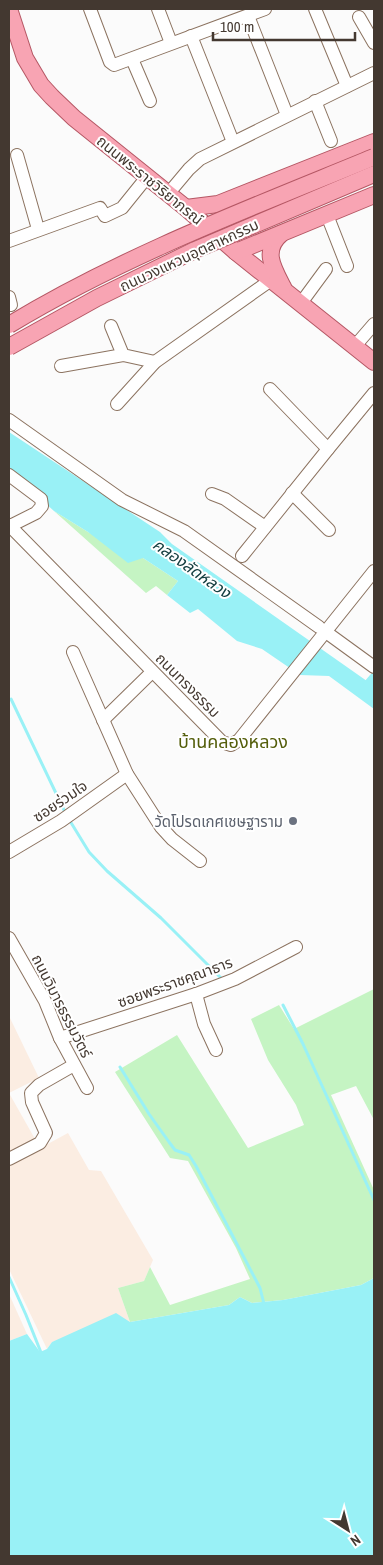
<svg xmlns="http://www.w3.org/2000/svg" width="383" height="1565" font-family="'Archivo Narrow','Noto Sans Thai',sans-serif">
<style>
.built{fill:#fbede2}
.green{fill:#c5f4c3}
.water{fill:#99f1f6}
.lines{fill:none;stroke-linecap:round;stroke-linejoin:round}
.stream{stroke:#99f1f6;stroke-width:3}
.canal{stroke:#99f1f6;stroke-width:10}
.minor-casing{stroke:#8c7360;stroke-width:14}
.major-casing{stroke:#b55764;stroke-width:18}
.minor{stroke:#fff;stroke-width:12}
.major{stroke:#f8a4b3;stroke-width:16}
.major-bridge-casing{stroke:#b55764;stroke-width:18;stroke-linecap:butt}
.major-bridge{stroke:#f8a4b3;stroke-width:16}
.worship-dot{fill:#6b7280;stroke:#fff;stroke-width:2}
.labels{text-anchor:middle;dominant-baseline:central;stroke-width:4;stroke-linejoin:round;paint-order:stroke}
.street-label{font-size:15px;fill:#433830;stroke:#fff}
.worship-label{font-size:15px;fill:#5b616d;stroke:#fff;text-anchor:end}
.water-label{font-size:16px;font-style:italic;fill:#164042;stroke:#fff}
.quarter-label{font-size:18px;fill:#545e0b;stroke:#fff}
</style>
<rect width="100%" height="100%" fill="#fbfbfb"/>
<g class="built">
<path d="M9 1016 39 1078 9 1093 35 1139 9 1154Z"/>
<path d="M68 1133 89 1170 101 1171 153 1260 144 1281 118 1288 130 1322 52 1342 47 1349 9 1269V1165Z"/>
<path d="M9 1294 27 1334 9 1341Z"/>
</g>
<g class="green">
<path d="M54 511 88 532 143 558 178 581 167 595 156 586 146 593Z"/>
<path d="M374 989V1120L356 1086 331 1095 374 1190V1278L361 1285 283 1300 252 1303 240 1297 229 1305 130 1322 118 1288 144 1281 150 1267 170 1305 250 1279 236 1248 188 1161 170 1158 115 1072 177 1035 248 1148 304 1125 296 1105 268 1060 251 1019 279 1005 294 1029Z"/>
</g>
<g class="water">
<path d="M9 432 160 532 172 544 374 686V709L329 676 300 675 262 649 237 641 198 609 190 613 167 595 178 581 143 558 128 563 88 532 54 511 9 471Z"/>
<path d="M374 1278V1556H9V1341L27 1334 40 1352 47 1349 52 1342 116 1313 130 1322 229 1305 240 1297 252 1303 283 1300 361 1285Z"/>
</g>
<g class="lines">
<g class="stream">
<path d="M11 699 64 810"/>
<path d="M70 821 89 852 107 871 161 918 222 979"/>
<path d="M283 1005 303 1044 374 1200"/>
<path d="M120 1067 149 1114 169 1142 175 1150 189 1155 196 1166 260 1288 264 1304"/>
<path d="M9 1277 26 1315 42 1355"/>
</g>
<path class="canal" d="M364 690 374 678"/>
<defs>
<g id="minor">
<path d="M90 9 110 62 114 65 265 9"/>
<path d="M158 9 171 43"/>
<path d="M315 9 347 86"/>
<path d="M248 16 287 115"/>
<path d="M359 17 374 43"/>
<path d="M191 36 233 142"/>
<path d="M132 59 150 101"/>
<path d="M315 101 331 141"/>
<path d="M17 155 38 229"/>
<path d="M168 194 189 169 200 159 374 73"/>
<path d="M327 215 347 266"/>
<path d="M9 241 100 208 105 216 122 208 147 177"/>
<path d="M9 297 11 305"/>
<path d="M301 303 326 269"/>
<path d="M111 326 123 355 155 362"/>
<path d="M355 346 374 324"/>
<path d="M61 366 123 355"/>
<path d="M270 389 328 449"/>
<path d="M117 404 155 362 271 280"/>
<path d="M9 420 122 500 184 531 319 627"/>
<path d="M9 475 41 499 42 506 36 513 10 526"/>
<path d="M292 493 329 530"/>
<path d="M212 494 225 499 265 527"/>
<path d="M9 525 222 742 231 745 239 740 374 571"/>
<path d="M242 556 328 449 374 393"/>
<path d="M330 635 374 667"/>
<path d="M73 652 127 774 161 827 172 839 200 861"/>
<path d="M103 720 152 672"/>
<path d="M9 852 61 821 127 774"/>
<path d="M9 938 45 1001 60 1038 87 1088"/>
<path d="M196 994 204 1024 216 1050"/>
<path d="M60 1038 196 994 235 979 296 947"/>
<path d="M9 1159 40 1143 46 1133 32 1102 31 1093 39 1085 74 1065"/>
</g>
<g id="major">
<path d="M9 9 25 58 41 85 52 97 74 118 186 208 236 252 374 362"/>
<path d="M186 208 218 204 374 142"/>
<path d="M281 234C262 250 273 268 283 287"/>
<path d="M236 252 374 195"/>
</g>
</defs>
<use href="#minor" class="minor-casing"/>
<use href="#major" class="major-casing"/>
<use href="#minor" class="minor"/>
<use href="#major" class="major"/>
<defs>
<g id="major-bridge">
<path d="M9 325C123 256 250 208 374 157"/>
<path d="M9 347 97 298 195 250 374 174"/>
</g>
</defs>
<use href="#major-bridge" class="major-bridge-casing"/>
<use href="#major-bridge" class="major-bridge"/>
</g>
<circle class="worship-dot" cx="293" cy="821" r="5"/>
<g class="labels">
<g class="street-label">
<text transform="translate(150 180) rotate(39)">ถนนพระราชวิริยาภรณ์</text>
<text transform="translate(189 255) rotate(-25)">ถนนวงแหวนอุตสาหกรรม</text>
<text transform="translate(188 685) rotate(45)">ถนนทรงธรรม</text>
<text transform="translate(60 801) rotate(-34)">ซอยร่วมใจ</text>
<text transform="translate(175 982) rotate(-20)">ซอยพระราชคุณาธาร</text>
<text transform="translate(62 1006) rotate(63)">ถนนวิมารธรรมวัตร์</text>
</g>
<g class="worship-label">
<text x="283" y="821">วัดโปรดเกศเชษฐาราม</text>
</g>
<g class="water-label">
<text transform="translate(192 568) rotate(35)">คลองลัดหลวง</text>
</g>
<g class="quarter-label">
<text x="233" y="741">บ้านคลองหลวง</text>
</g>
</g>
<rect width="383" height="1565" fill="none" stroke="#433830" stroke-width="20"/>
<g transform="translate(348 1530) rotate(144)" stroke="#ffffff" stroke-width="4" paint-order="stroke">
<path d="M0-4L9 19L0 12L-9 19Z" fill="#433830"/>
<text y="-8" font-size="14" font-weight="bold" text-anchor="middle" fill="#433830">N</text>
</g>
<path d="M213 32v8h142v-8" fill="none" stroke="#433830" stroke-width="2.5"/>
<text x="220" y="32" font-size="15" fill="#433830" stroke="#ffffff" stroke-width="4" paint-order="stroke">100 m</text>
</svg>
